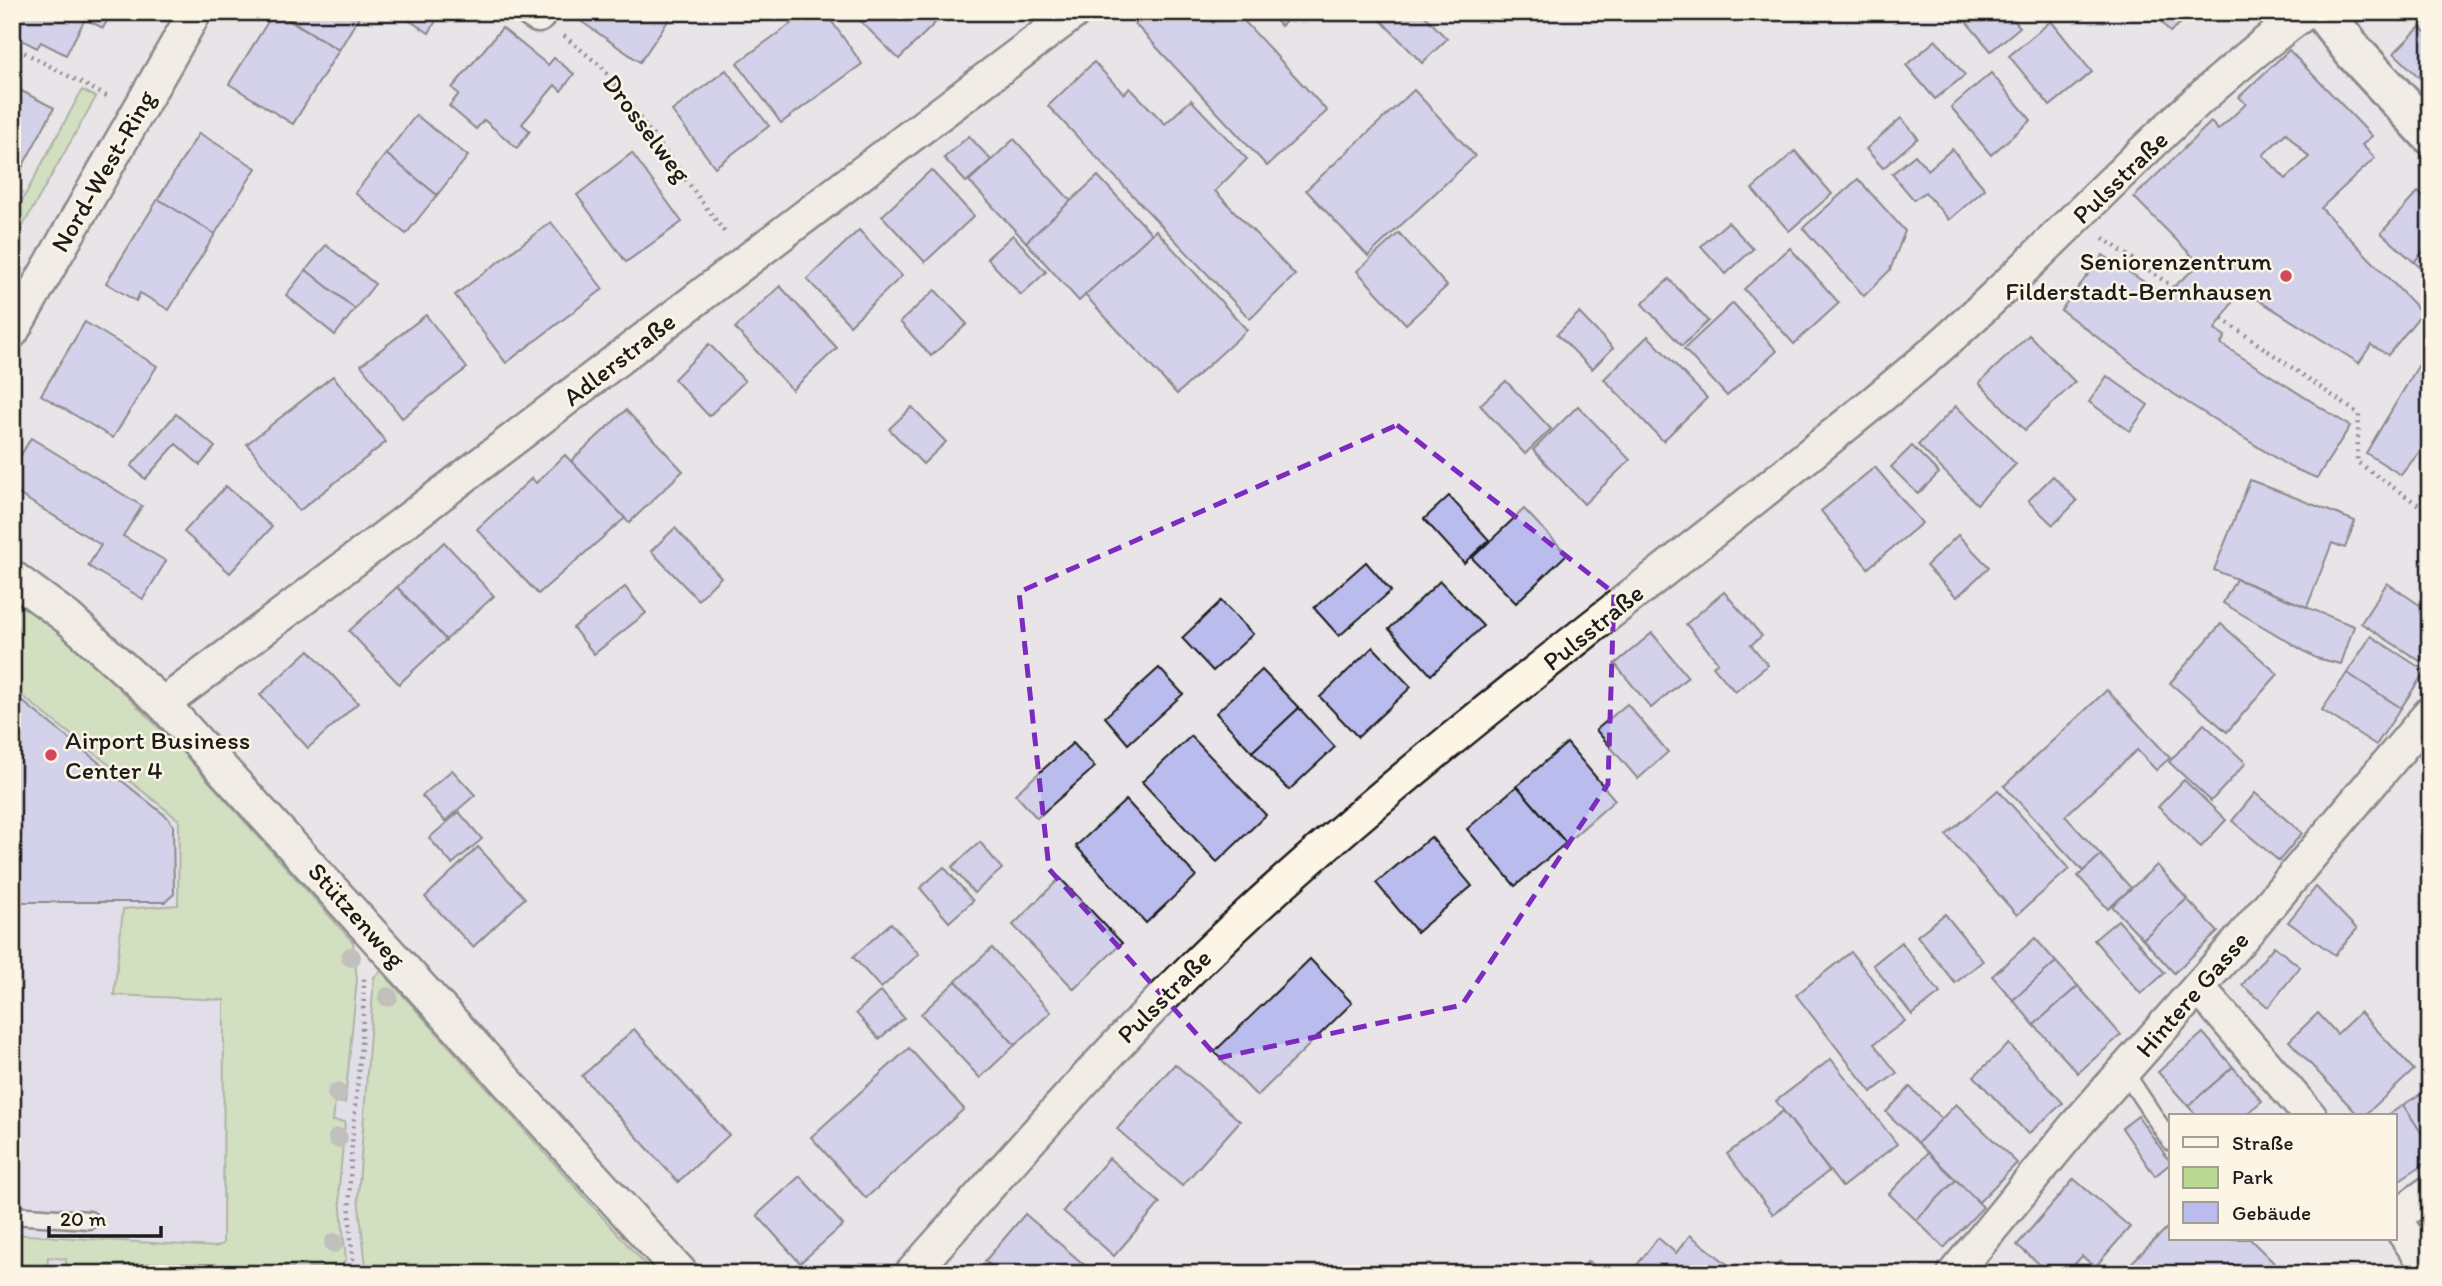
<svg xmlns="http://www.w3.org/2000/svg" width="2442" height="1286" font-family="Itim,sans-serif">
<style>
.built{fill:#dad8ea}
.green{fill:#b9d992;stroke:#6a7a57;stroke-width:2}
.building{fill:#bbbcee;stroke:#1c1c1c;stroke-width:2;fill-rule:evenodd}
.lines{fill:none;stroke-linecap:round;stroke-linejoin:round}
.lane-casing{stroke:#1c1c1c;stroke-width:21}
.street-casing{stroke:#1c1c1c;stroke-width:37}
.secondary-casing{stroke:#1c1c1c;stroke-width:44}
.path{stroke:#1c1c1c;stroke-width:4.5;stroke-dasharray:2 5;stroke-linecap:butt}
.lane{stroke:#fcf5e5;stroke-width:16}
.street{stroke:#fcf5e5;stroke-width:32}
.secondary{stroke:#fcf5e5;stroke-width:38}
.tree{fill:#92958b}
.marked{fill:none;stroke:#7b2cbf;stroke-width:5;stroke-dasharray:14 9;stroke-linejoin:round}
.poi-dot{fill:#d1495b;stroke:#fcf5e5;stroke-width:2.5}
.labels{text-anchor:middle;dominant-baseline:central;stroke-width:5;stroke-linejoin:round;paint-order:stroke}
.street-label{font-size:26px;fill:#1c1c1c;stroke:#fcf5e5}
.poi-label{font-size:26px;fill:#1c1c1c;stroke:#fcf5e5;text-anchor:end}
</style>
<rect width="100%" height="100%" fill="#e8e4e8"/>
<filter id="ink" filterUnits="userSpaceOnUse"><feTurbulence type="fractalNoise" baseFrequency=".0143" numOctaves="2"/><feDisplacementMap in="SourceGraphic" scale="14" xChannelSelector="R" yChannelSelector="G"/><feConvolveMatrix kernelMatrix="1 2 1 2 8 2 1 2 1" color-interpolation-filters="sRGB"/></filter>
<g filter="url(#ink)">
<path class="built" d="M12 634 146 749 618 1274H12Z"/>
<g class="green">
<path d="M82 90 96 97 12 245V219Z"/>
<path d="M12 596 80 649 175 744 353 942 357 979 345 1103 335 1102 333 1121 345 1122 339 1188 346 1260 339 1268 157 1263 66 1270V1259L48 1257 47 1270 12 1267V1234L215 1247 223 1244 224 1000 114 995 123 909 178 905 179 820 12 688Z"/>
<path d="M381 971 654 1274H367L358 1198 374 977Z"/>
</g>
<g class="building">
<path d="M12 12H112L103 28 85 19 66 55 41 42 37 48 12 35Z"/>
<path d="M274 12 339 50 293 124 229 84Z"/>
<path d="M278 12H362L339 50Z"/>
<path d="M396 12H441L429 33Z"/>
<path d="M574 12H674L640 62 572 15Z"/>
<path d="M807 12H825L862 64 781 123 737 63Z"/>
<path d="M851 12H925L935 23 899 59Z"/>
<path d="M1148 12H1204L1213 23 1225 12H1236L1327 111 1267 166 1135 24Z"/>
<path d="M1268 12H1296L1281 26Z"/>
<path d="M1373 12H1421L1447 39 1422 63Z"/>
<path d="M1958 12H2007L2020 27 1991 51Z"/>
<path d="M2154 12H2194L2170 32Z"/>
<path d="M2051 21 2092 72 2050 106 2009 56Z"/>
<path d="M2420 27 2430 37V88L2394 53Z"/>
<path d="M502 28 548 65 554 58 574 74 561 91 555 85 522 124 530 131 517 148 484 120 476 129 449 106 459 94 452 88Z"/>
<path d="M1936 40 1965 75 1935 99 1906 65Z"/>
<path d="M2289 50 2372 136 2362 145 2375 158 2321 208 2422 313 2388 355 2371 345 2359 363 2241 289 2215 329 2225 336 2221 344 2350 426 2317 478 2290 467 2166 389 2061 310 2103 255 2164 295 2200 264 2134 197 2211 122 2218 130 2246 104 2239 97ZM2286 133 2309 157 2286 179 2263 155Z"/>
<path d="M1094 62 1124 94 1130 88 1165 124 1191 100 1247 159 1215 191 1295 275 1250 319 1048 106Z"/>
<path d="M726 70 769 126 715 167 672 111Z"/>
<path d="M1991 73 2031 120 1991 155 1951 107Z"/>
<path d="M12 86 54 108 12 186Z"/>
<path d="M1414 90 1475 156 1368 256 1306 190Z"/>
<path d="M416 115 468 156 437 195 386 154Z"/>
<path d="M1901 118 1918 138 1883 168 1866 149Z"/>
<path d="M199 133 256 168 215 234 158 199Z"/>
<path d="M969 136 991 160 966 182 944 158Z"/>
<path d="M1014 139 1071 201 1026 242 969 181Z"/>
<path d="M1952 149 1985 189 1949 220 1925 192 1914 200 1892 174 1915 155 1928 170Z"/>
<path d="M1795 151 1832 194 1789 231 1752 189Z"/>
<path d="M632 153 682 222 626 262 577 195Z"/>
<path d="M386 154 437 195 406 234 355 193Z"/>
<path d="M931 170 974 216 925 262 882 216Z"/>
<path d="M1098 176 1152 234 1079 301 1026 242Z"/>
<path d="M1858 179 1905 231 1890 270 1864 296 1803 228Z"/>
<path d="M2418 192 2430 203V244L2414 262 2381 233Z"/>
<path d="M158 199 215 234 169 310 140 293 136 301 106 283Z"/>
<path d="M551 222 603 289 506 363 455 295Z"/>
<path d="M1728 222 1753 249 1726 274 1701 246Z"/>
<path d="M859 230 902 276 850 325 807 279Z"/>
<path d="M1156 230 1247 330 1177 394 1085 295Z"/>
<path d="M1399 233 1447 286 1406 324 1357 271Z"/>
<path d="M1013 235 1046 272 1021 295 987 258Z"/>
<path d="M2430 244V276L2414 262Z"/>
<path d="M326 245 375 284 355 309 306 270Z"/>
<path d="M1790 248 1839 303 1794 344 1744 289Z"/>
<path d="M306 270 355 309 335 335 286 295Z"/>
<path d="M1669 279 1708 321 1682 346 1642 304Z"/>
<path d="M780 286 837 348 792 390 735 328Z"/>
<path d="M935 290 967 324 931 356 900 322Z"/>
<path d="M1733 303 1777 351 1727 396 1684 349Z"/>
<path d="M1579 313 1613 348 1592 369 1557 334Z"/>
<path d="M426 315 467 368 402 418 361 365Z"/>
<path d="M85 322 157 366 113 438 41 395Z"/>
<path d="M2029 335 2075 382 2025 430 1979 383Z"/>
<path d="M1648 336 1707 398 1663 441 1604 379Z"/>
<path d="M709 344 745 381 709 416 674 379Z"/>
<path d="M2430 346V439L2401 475 2366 453Z"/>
<path d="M333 376 386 442 299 511 247 444Z"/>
<path d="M2107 376 2148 405 2130 431 2089 402Z"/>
<path d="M1506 381 1551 429 1525 454 1480 405Z"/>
<path d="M1578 406 1630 460 1584 504 1533 450Z"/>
<path d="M1956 406 2016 464 1977 504 1918 445Z"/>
<path d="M912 407 946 442 923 464 889 429Z"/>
<path d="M626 410 683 471 629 523 571 461Z"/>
<path d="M176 414 215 447 200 465 176 444 145 479 131 466Z"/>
<path d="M31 438 142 506 123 536 166 561 143 599 88 566 101 545 12 490V470Z"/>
<path d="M1912 446 1939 473 1918 494 1891 467Z"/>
<path d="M565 455 625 518 538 594 477 529 532 478 536 483Z"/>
<path d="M1875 467 1922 523 1868 568 1821 511Z"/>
<path d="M2053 476 2077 501 2053 525 2028 501Z"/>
<path d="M2250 480 2355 521 2345 548 2332 543 2307 607 2214 570Z"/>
<path d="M226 486 272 527 230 573 184 532Z"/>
<path d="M1449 496 1489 540 1464 563 1424 519Z"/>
<path d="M1524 509 1567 554 1516 603 1472 558Z"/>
<path d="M675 528 721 577 698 600 651 551Z"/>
<path d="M1958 535 1989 567 1957 597 1926 566Z"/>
<path d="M444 542 494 596 446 640 397 587Z"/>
<path d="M1366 562 1391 591 1339 636 1314 608Z"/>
<path d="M2236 579 2354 626 2341 664 2316 658 2223 603Z"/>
<path d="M1440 581 1483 626 1431 675 1389 629Z"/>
<path d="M2387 583 2430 612V645L2420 661 2361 623Z"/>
<path d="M397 587 446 640 399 684 349 631Z"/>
<path d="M625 587 646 613 594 654 573 628Z"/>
<path d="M1724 592 1762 636 1751 645 1768 665 1735 692 1713 666 1718 662 1686 624Z"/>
<path d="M1221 601 1253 634 1213 671 1182 638Z"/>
<path d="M2221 624 2278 674 2227 732 2170 683Z"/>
<path d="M1652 633 1688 677 1651 708 1615 664Z"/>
<path d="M2371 636 2425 671 2401 708 2347 673Z"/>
<path d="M1373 647 1411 687 1358 737 1320 697Z"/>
<path d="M309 650 358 703 308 748 260 695Z"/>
<path d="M1159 668 1183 694 1128 744 1105 717Z"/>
<path d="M1262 670 1299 708 1252 752 1216 713Z"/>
<path d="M2347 673 2401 708 2376 745 2322 710Z"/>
<path d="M2107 690 2170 758 2156 770 2137 750 2065 816 2101 855 2083 871 2004 786Z"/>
<path d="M12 693 167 817 173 825 174 894 165 902H12Z"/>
<path d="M1627 704 1668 752 1638 779 1596 730Z"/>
<path d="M1299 708 1335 747 1289 790 1252 752Z"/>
<path d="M2204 724 2246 763 2211 801 2169 762Z"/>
<path d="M1191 736 1266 815 1217 862 1142 782Z"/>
<path d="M1073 743 1095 767 1037 818 1015 794Z"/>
<path d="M1567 743 1615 800 1566 843 1517 786Z"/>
<path d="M452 770 475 795 445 821 422 796Z"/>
<path d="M2184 780 2226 820 2201 847 2158 807Z"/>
<path d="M1517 786 1566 843 1515 886 1467 829Z"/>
<path d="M1998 790 2069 869 2017 915 1946 835Z"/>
<path d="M2255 793 2302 833 2279 861 2232 821Z"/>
<path d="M1126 800 1196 876 1146 923 1076 846Z"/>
<path d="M459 812 482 839 452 864 429 838Z"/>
<path d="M1431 837 1472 886 1417 932 1376 883Z"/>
<path d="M980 842 1002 869 974 893 952 867Z"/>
<path d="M478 847 525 898 473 947 425 897Z"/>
<path d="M2101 855 2131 888 2108 909 2078 876Z"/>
<path d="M2157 865 2187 899 2143 939 2112 906Z"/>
<path d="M944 867 973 901 949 922 920 888Z"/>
<path d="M1060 878 1122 943 1074 989 1013 925Z"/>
<path d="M2316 887 2357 929 2335 955 2288 922Z"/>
<path d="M2187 899 2218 932 2174 973 2143 939Z"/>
<path d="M1945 914 1983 961 1955 983 1917 936Z"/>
<path d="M2118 920 2165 973 2141 994 2094 940Z"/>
<path d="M891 923 919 954 881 988 853 957Z"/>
<path d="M2035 938 2056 962 2013 1000 1992 976Z"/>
<path d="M1901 942 1940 993 1912 1015 1873 965Z"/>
<path d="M2274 946 2300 967 2268 1007 2242 985Z"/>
<path d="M992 948 1051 1012 1015 1045 956 981Z"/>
<path d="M1851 952 1905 1021 1874 1044 1897 1073 1871 1092 1796 995Z"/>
<path d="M1310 959 1352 1003 1257 1096 1214 1052Z"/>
<path d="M2056 962 2078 986 2034 1025 2013 1000Z"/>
<path d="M956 981 1015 1045 980 1078 921 1014Z"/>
<path d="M2078 986 2121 1035 2078 1073 2034 1025Z"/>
<path d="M881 991 904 1018 879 1039 856 1013Z"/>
<path d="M2360 1012 2414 1070 2364 1116H2359L2289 1041 2318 1013 2337 1034Z"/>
<path d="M634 1029 729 1135 678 1182 582 1076Z"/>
<path d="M2203 1033 2233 1067 2188 1106 2158 1072Z"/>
<path d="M2009 1044 2063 1103 2028 1134 1974 1076Z"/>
<path d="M909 1048 964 1109 866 1198 811 1137Z"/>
<path d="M1831 1059 1897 1144 1842 1187 1776 1101Z"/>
<path d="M1175 1064 1240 1121 1182 1186 1117 1129Z"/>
<path d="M2233 1067 2262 1101 2244 1116H2197L2188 1106Z"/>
<path d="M1910 1087 1942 1119 1918 1143 1886 1112Z"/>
<path d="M2430 1088V1146L2403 1105Z"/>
<path d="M1956 1104 2017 1163 1979 1202 1918 1143Z"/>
<path d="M2403 1105 2430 1146V1160L2395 1183V1116H2387Z"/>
<path d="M1783 1111 1829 1171 1773 1214 1727 1154Z"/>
<path d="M2138 1116 2171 1163 2155 1176 2122 1128Z"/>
<path d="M1928 1153 1956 1180 1916 1220 1889 1194Z"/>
<path d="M1109 1158 1160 1203 1114 1256 1063 1211Z"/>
<path d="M800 1176 843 1225 800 1263 757 1215Z"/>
<path d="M2074 1179 2130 1227 2095 1267 2082 1256 2066 1274H2051L2017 1245Z"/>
<path d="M1956 1180 1983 1207 1944 1248 1916 1220Z"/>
<path d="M1025 1214 1095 1274H1000L985 1261Z"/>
<path d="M2171 1224V1239H2250L2280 1269 2275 1274H2244L2240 1270 2236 1274H2124L2122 1272Z"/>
<path d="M1690 1235 1740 1274H1630L1658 1238 1676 1253Z"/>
<path d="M1588 1261 1605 1274H1578Z"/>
<path d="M1780 1262 1795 1274H1770Z"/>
</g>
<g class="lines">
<defs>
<g id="lane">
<path d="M2124 1071 2171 1142"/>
<path d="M12 1215 89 1220"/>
</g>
<g id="street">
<path d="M532 12 538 16"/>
<path d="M12 332 195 12"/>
<path d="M12 577 68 618 163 704 682 1274"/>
<path d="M163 704C469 476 769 241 1075 12"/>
<path d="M2199 988 2310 1116"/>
<path d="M2395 1217 2430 1192"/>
<path d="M2395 1220 2430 1270"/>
<path d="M911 1274C1023 1148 1131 1022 1255 908 1464 717 1697 551 1914 369 2049 255 2163 116 2306 12"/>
<path d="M1954 1274 2076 1125 2240 940 2430 713"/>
</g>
<path id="secondary" d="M2323 12 2354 52 2430 134"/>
</defs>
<use href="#lane" class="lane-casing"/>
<use href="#street" class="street-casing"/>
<use href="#secondary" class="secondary-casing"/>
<g class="path">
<path d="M564 36 602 67 726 234"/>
<path d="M12 46 108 97"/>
<path d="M2103 238 2173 287"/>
<path d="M2222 319 2359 414 2357 462 2430 513"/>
<path d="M355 1274C339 1172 364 1079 364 978"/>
</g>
<use href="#lane" class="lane"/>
<use href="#street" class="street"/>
<use href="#secondary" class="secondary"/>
</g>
<g class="tree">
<circle cx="351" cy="957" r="10"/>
<circle cx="388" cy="997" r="10"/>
<circle cx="337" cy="1093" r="10"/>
<circle cx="338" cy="1138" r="10"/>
<circle cx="334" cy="1243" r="10"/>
</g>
</g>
<path d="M0 0H2442V1286H0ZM1397 425 1614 593 1608 784 1462 1005 1218 1058 1049 869 1019 592Z" fill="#e8e4e8" fill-opacity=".55" fill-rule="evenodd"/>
<path class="marked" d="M1397 425 1614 593 1608 784 1462 1005 1218 1058 1049 869 1019 592Z"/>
<g class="poi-dot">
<circle cx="2286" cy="276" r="7"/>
<circle cx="51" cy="755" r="7"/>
</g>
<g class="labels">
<g class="street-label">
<text transform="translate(647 128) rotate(53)">Drosselweg</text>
<text transform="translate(103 171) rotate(-60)">Nord-West-Ring</text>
<text transform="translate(2120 177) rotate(-44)">Pulsstraße</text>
<text transform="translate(619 359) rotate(-38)">Adlerstraße</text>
<text transform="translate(1593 627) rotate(-39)">Pulsstraße</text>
<text transform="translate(357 915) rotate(48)">Stützenweg</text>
<text transform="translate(2192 994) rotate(-49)">Hintere Gasse</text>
<text transform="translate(1164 996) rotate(-45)">Pulsstraße</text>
</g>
<g class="poi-label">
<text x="2272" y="261">Seniorenzentrum<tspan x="2272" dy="30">Filderstadt-Bernhausen</tspan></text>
<text x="65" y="740" text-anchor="start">Airport Business<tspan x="65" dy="30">Center 4</tspan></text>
</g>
</g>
<rect width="2442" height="1286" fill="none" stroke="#fcf5e5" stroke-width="42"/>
<rect x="21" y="21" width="2400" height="1244" fill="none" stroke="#1c1c1c" stroke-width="2.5" filter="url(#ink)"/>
<rect x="2169" y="1114" width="228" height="126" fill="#fcf5e5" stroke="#a29e95" stroke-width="2"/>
<rect x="2183" y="1137" width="35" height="10" fill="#fcf5e5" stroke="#a29e95" stroke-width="2"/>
<text x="2232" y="1150" font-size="21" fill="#1c1c1c">Straße</text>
<rect x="2183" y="1167" width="35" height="21" fill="#b9d992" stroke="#a29e95" stroke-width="2"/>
<text x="2232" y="1184" font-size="21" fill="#1c1c1c">Park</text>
<rect x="2183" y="1202" width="35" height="21" fill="#bbbcee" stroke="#a29e95" stroke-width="2"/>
<text x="2232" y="1220" font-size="21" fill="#1c1c1c">Gebäude</text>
<path d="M49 1226v10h112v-10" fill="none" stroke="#1c1c1c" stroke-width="3.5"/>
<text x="60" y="1226" font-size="21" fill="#1c1c1c" stroke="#fcf5e5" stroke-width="5" paint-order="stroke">20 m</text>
</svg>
